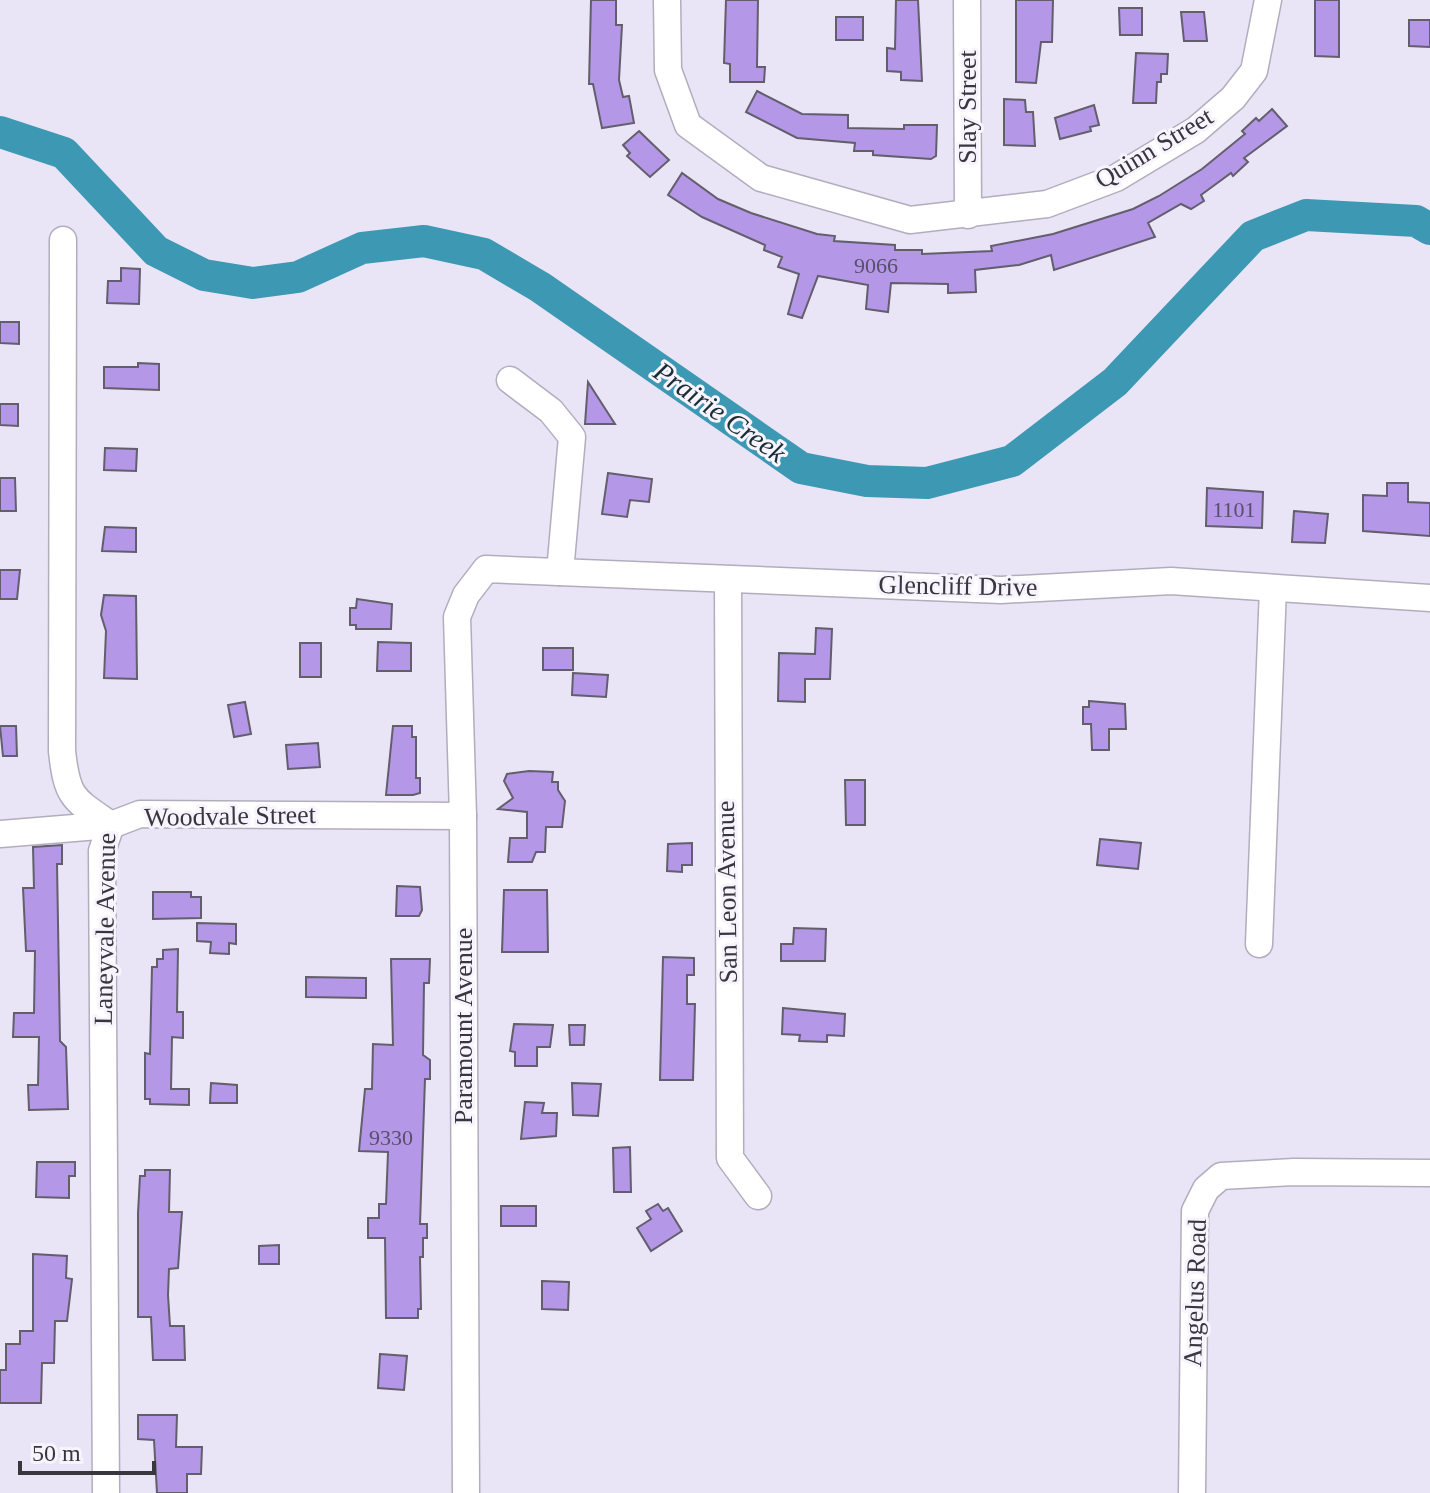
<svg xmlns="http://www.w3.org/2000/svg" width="1430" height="1493" font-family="Georgia,serif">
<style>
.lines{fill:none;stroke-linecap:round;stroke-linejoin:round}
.river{stroke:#3d98b3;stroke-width:32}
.building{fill:#b497e7;stroke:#625e6c;stroke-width:2}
.minor-casing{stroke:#b2adbd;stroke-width:29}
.minor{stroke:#fff;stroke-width:26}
.labels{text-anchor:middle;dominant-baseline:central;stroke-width:6;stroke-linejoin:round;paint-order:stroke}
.number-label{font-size:22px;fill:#584f68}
.street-label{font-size:26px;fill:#39373e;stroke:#f7f4fe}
.water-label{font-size:28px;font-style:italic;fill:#1a2e35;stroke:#f7f4fe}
</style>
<rect width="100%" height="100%" fill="#eae5f6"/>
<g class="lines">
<path class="river" d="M0 132 64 153 156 251 204 275 253 283 298 277 362 248 424 241 484 254 540 287 801 468 867 481 927 483 1012 461 1115 382 1253 236 1306 215 1416 221 1430 229"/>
</g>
<g class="building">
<path d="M591 0H616V25H622L619 80 623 97 629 96 634 123 602 128 593 84H589Z"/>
<path d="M726 0H758L757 67H765L764 82H730V64L724 63Z"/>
<path d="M896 0H918L922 81 901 80V72L887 71V48L895 49Z"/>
<path d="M1016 0H1053L1052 42H1041L1036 83 1016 82Z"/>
<path d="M1315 0H1339V57L1315 56Z"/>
<path d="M1119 8H1142V35H1120Z"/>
<path d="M1181 12H1204L1207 41H1184Z"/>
<rect x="836" y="17" width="27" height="23"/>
<path d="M1409 20H1430V47L1409 46Z"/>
<path d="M1136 53 1168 54 1167 74H1161V82H1157L1156 103H1133Z"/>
<path d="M757 91 802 114 848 115V128L904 129V125H937L936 156 931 159 873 155V151H854L855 143 797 138 746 112Z"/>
<path d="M1004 99 1025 100 1026 112H1033L1035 146 1004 145Z"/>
<path d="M1094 105 1099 125 1090 127 1091 131 1060 139 1055 118Z"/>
<path d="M1272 109 1287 126 1244 158 1248 162 1233 176 1231 173 1201 195 1204 201 1191 209 1181 204 1148 223 1155 237 1054 270 1051 255 1019 265 975 270 976 292 948 293V284L891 283 888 312 866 309 868 285 818 276 802 318 788 314 799 274 778 267 782 257 764 250 765 245 702 217 668 195 682 173 718 199 751 213 817 234 835 236 834 241 895 245V250H922V254L992 251 991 246 1053 234 1133 209 1159 196 1202 169 1245 134 1242 131 1256 118 1259 121Z"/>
<path d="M639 131 669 160 650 177 627 156 630 153 623 145Z"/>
<path d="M121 268 140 269 139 304 107 303 108 281H121Z"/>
<path d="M0 322H19V344L0 343Z"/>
<path d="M138 363 159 364V390L104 388V367H138Z"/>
<path d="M588 382 615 424H585Z"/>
<path d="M0 404H18V426L0 425Z"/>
<path d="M105 448 137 449 136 471 104 470Z"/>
<path d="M608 473 652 479 649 502 630 500 627 517 602 514Z"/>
<path d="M0 478H15L16 511H0Z"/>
<path d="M1387 483H1408V502L1430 503V536L1363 531V495L1387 496Z"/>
<path d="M1207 488 1263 492 1262 528 1206 526Z"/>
<path d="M1294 511 1328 514 1325 543 1292 542Z"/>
<path d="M105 527 136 528V552L102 551Z"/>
<path d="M0 570H20L17 599H0Z"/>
<path d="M104 595 136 596 137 679 104 678 106 631 101 615Z"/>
<path d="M357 599 392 604 391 629H356V625H350V608H356Z"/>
<path d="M816 628 832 629 830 679H805V702L778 701 779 653 815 654Z"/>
<path d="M378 642 411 643V671H377Z"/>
<rect x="300" y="643" width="21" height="34"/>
<rect x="543" y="648" width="30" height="22"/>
<path d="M573 673 608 675 606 697 572 695Z"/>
<path d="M1089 701 1125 704 1126 729H1109V750H1092L1091 724H1083V707H1089Z"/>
<path d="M245 702 251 734 234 737 228 705Z"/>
<path d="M0 726H16L17 756H3Z"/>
<path d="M393 726H412V737H416V778H420V793L413 795H386Z"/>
<path d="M318 743 320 767 288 769 286 745Z"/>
<path d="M529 771 553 772 552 782H558V790L565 801 562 827H546L545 852H536L532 862H508L510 838H527V812L498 809 513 798 504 781 507 774Z"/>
<path d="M845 780H865V825H846Z"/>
<path d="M1100 839 1141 843 1138 869 1097 865Z"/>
<path d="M692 843V865H682V872L667 871 668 844Z"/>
<path d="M62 845V864H57L60 1041 66 1047 68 1109 29 1110 28 1085H38L39 1037H13L14 1013H34L35 951H26L23 888H34L33 847Z"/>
<path d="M397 886 420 887 422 910 419 916H396Z"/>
<path d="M504 890H547L548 952H502Z"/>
<path d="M153 892H191V897H201V918L153 919Z"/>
<path d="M197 923 236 924V944L229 943V954L210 953 211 942 197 941Z"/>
<path d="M794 928 826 929 825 961H781V944H793Z"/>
<path d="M178 949 177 1012H183V1038L172 1037 171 1089H189V1105L150 1104V1099H145V1053L150 1054 152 967H157V959H163V950Z"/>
<path d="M663 957 694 958V975H687V1004H695L693 1080H660Z"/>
<path d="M391 959H430L429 983H424L423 1055 430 1060V1079H425L420 1224H427V1238H423V1257H420L421 1309H418V1318H386L385 1238H368V1218H379V1204H386L388 1152 359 1151 365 1089H372L373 1044 393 1045Z"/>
<path d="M306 977 366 978V998L306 997Z"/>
<path d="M783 1008 845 1014 844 1036 827 1035V1042L799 1041 800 1035 782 1034Z"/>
<path d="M514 1024 553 1025 550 1047H537V1066H515V1052L510 1051Z"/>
<path d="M569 1025H585L584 1045H570Z"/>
<path d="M211 1083 237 1085V1103H210Z"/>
<path d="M572 1083 601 1084 598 1116 573 1115Z"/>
<path d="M525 1102 544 1103 542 1113H557L556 1136 521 1139Z"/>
<path d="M630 1147 631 1192H614L613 1148Z"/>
<path d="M37 1162H75V1176H69V1198L36 1197Z"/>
<path d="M145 1170H170L169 1212H182L178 1268 169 1269 168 1295 170 1326H184L185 1360H153L151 1317H138V1213L140 1176H145Z"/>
<path d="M658 1204 663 1211 668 1208 682 1231 651 1251 637 1228 651 1219 646 1211Z"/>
<rect x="501" y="1206" width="35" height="20"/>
<path d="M279 1245V1264H259V1246Z"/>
<path d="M33 1254 67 1256 66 1278 72 1279 67 1321H55L54 1363H42L41 1403H0V1370H6V1344H20V1331H33Z"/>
<path d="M542 1281 569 1282 568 1310 542 1309Z"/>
<path d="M380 1354 407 1356 404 1390 378 1388Z"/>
<path d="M138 1415H177L176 1447H202L201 1474H187V1493H157L154 1440 138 1439Z"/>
</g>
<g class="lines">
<defs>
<g id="minor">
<path d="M667 0 668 70 688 125 761 178 910 220 1047 204 1116 178 1196 130 1233 98 1254 71 1268 0"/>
<path d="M967 0 968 215"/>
<path d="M63 240 62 751C67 798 73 799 111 825L102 851 106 1493"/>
<path d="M510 380 551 411 572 437 560 572"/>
<path d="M728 580 730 1158 758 1196"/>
<path d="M0 834 111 825 140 814 463 816"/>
<path d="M1259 944 1273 588"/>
<path d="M466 1493 463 816 457 617 466 595 486 569 1001 590 1171 581 1430 598"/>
<path d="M1192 1493 1195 1211 1206 1189 1221 1176 1294 1172 1430 1173"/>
</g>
</defs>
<use href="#minor" class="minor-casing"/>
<use href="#minor" class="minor"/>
</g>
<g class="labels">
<g class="number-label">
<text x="876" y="265">9066</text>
<text x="1234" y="509">1101</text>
<text x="391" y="1137">9330</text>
</g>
<g class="street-label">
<text transform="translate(967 107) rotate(-90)">Slay Street</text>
<text transform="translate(1154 148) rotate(-31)">Quinn Street</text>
<text transform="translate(958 586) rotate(1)">Glencliff Drive</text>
<text transform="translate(230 816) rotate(-1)">Woodvale Street</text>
<text transform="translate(727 892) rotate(-91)">San Leon Avenue</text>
<text transform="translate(105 929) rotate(-89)">Laneyvale Avenue</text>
<text transform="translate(463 1026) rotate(-90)">Paramount Avenue</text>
<text transform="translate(1195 1293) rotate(-88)">Angelus Road</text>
</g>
<g class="water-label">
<text transform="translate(720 412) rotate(35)">Prairie Creek</text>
</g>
</g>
<path d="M20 1461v12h134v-12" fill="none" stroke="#39373e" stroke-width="4"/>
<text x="32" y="1461" font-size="24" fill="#39373e" stroke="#f7f4fe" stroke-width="6" paint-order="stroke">50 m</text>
</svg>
